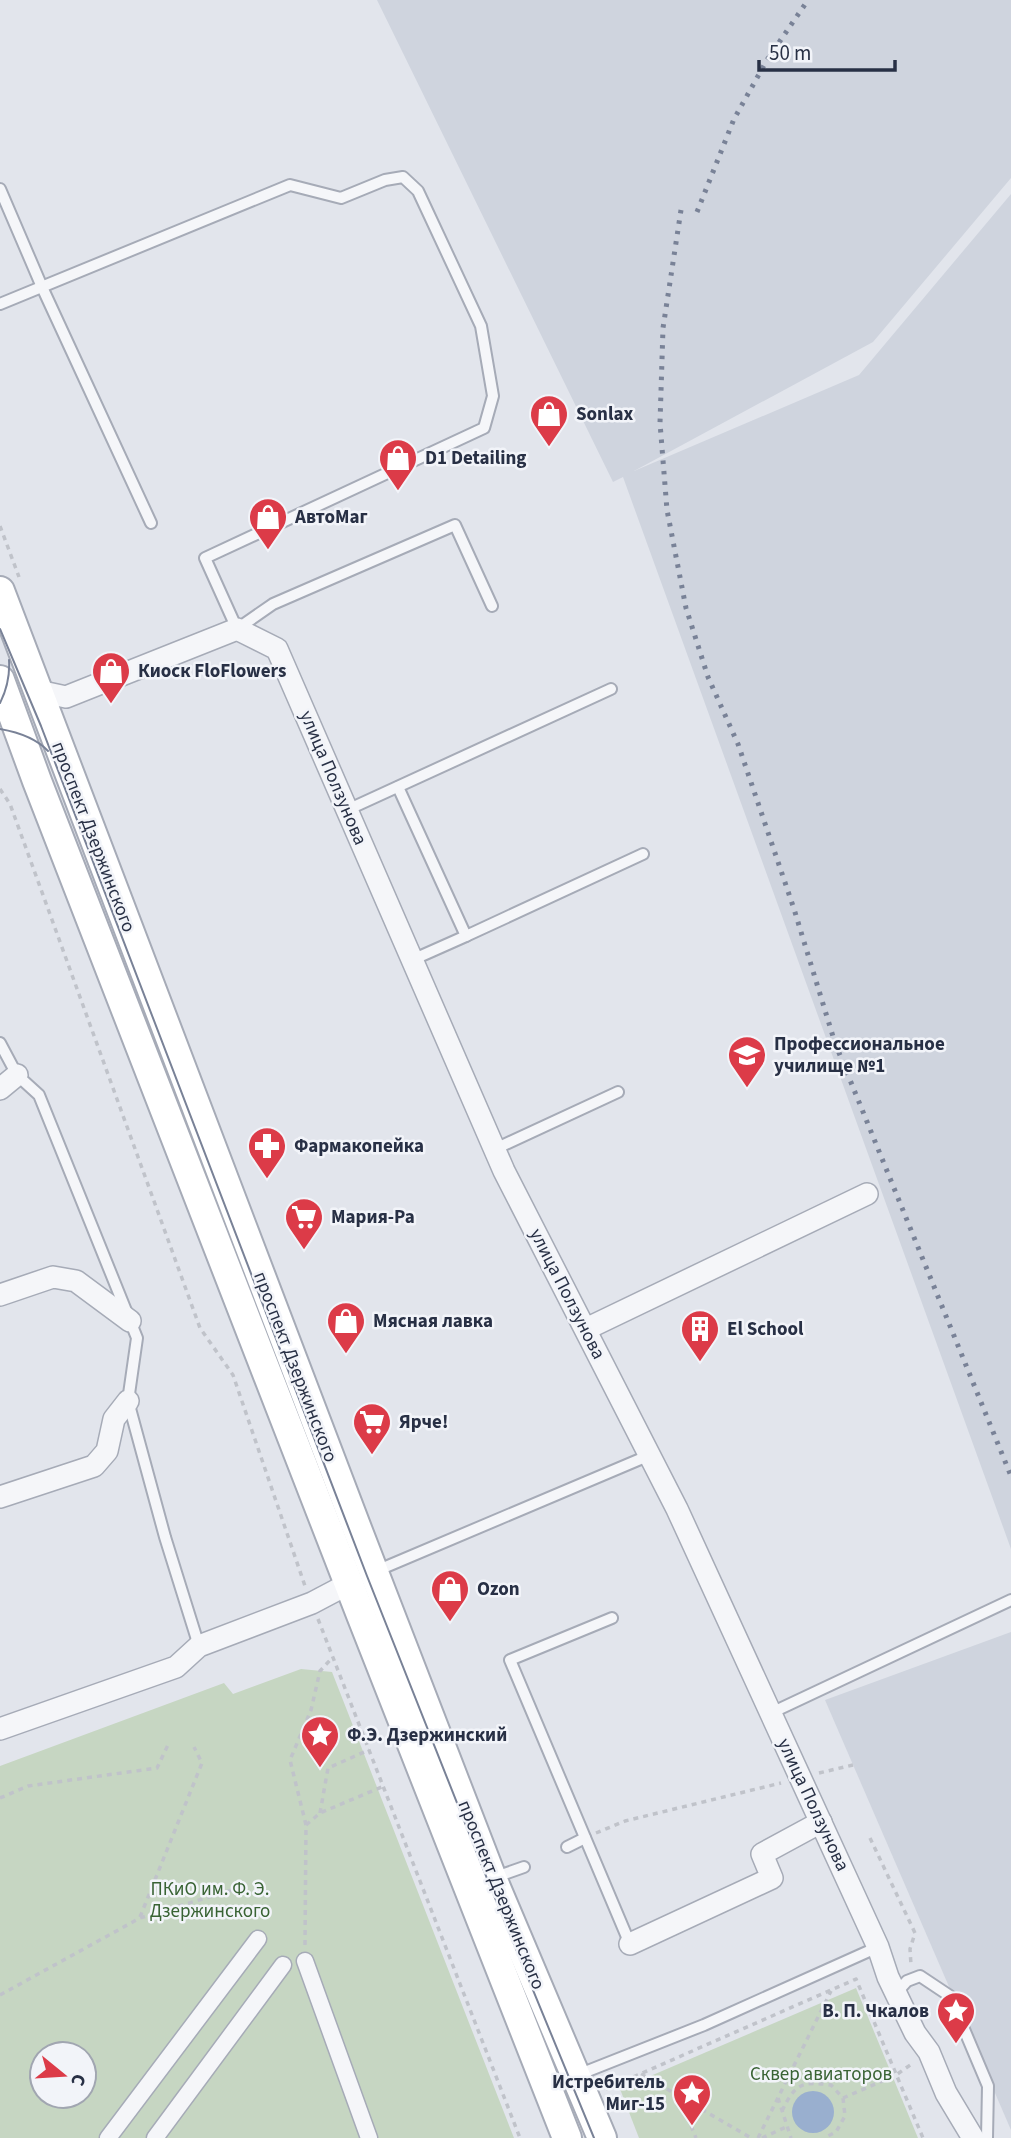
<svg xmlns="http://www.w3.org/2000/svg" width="1011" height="2138" font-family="'Source Sans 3',sans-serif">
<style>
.built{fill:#cfd4de}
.green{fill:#c6d6c2;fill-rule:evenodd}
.water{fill:#99afcf}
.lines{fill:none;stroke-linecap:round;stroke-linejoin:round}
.service-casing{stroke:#a6abb7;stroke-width:14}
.pedestrian-casing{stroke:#a6abb7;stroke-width:19}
.minor-casing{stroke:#a6abb7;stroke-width:24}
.secondary-casing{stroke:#a6abb7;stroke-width:32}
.path{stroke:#c0c3ca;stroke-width:3.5;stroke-dasharray:5 5;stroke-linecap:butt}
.service{stroke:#f5f6f9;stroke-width:10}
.pedestrian{stroke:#f5f6f9;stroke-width:16}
.minor{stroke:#f5f6f9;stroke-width:21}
.secondary{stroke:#fff;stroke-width:28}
.tram{stroke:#798297;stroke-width:2}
.rail{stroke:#798297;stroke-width:5;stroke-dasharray:3.5 7;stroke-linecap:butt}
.labels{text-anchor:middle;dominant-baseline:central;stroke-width:5;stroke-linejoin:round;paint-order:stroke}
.poi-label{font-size:19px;font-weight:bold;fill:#283045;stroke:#f2f4f9;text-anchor:start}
.street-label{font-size:19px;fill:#283045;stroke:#f2f4f9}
.park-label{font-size:19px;fill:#396334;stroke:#f2f4f9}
</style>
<rect width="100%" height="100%" fill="#e2e5ec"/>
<g class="built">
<path d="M377 0H1011V178L873 342 634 471 859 375 1011 194V1549L623 477 613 482Z"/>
<path d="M1011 1632V2130L825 1700Z"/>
</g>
<g class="green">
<path d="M301 1669 332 1672 514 2138H0V1766L224 1683 233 1694ZM42 2054H84V2096H42Z"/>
<path d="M856 1988 918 2138H639L620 2089Z"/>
</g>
<circle class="water" cx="813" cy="2112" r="21"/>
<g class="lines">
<defs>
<g id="service">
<path d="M0 189 42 287 151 523"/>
<path d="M0 304 290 185 341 198 385 180 403 177 418 191 481 326 493 396 484 428 205 558 237 629 273 604 455 525 492 606"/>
<path d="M398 787 466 936 643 854"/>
<path d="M347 810 611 689"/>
<path d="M412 960 466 936"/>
<path d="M0 1043 17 1075 39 1095 137 1338 128 1401 165 1537 199 1646"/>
<path d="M495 1149 618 1092"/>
<path d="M376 1571 650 1455"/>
<path d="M612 1618 510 1660 630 1944"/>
<path d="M771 1713 1011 1600"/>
<path d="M567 1847 585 1838"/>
<path d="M493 1878 524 1867"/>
<path d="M896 1993 907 1981 920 1976 950 1996 988 2086 987 2138"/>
<path d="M575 2076 704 2025 878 1947"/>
</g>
<g id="pedestrian">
<path d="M305 1961 369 2138"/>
<path d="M108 2138 258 1939"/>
<path d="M155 2138 283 1965"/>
</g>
<g id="minor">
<path d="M38 691 66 697 237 629 277 649 504 1171 677 1509 878 1947 888 1977 915 2033 929 2052 946 2093 973 2138"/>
<path d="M0 1089 17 1075"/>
<path d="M0 1295 53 1277 76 1281 130 1321"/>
<path d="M586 1329 867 1194"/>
<path d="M0 1497 94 1466 107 1451 114 1419 128 1401"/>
<path d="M0 1729 176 1667 199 1646 312 1603 348 1584"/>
<path d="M630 1944 772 1878 762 1854 821 1822"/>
</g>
<g id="secondary">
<path d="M0 591 356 1526 492 1878 602 2138"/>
<path d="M0 680 37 781 361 1615 567 2138"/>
</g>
</defs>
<use href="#service" class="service-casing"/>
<use href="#pedestrian" class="pedestrian-casing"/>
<use href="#minor" class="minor-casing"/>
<use href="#secondary" class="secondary-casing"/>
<g class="path">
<path d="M0 526 19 577"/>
<path d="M0 789 10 804 200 1328 233 1375 305 1586"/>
<path d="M318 1619 520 2138"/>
<path d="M819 1773 853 1765"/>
<path d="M0 1798 28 1786 157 1768 168 1745"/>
<path d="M320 1813 328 1768 369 1750"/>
<path d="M306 1825 290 1760 311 1710 320 1671 332 1658"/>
<path d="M596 1833 625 1821 781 1783"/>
<path d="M870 1838 915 1933 910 1949 911 1965"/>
<path d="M140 1917 202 1763 194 1747"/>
<path d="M305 1945 306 1825 320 1813 384 1786"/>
<path d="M0 1995 140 1918 245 1886"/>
<path d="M641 2074 751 2138"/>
<path d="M606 2089 856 1979 923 2138"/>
<path d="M680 2098 696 2138"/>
<path d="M778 2098 791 2138"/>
<path d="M843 2098 896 2075 913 2063"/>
<path d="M782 2111C795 2084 801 2081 831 2085L843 2098 845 2116 836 2132 824 2138"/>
<path d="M758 2138 831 1991"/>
<path d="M762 2138 786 2127"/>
</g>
<use href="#service" class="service"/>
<use href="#pedestrian" class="pedestrian"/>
<use href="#minor" class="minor"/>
<use href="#secondary" class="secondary"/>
<g class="tram">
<path d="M0 629 41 726 367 1576 488 1881 594 2138"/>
<path d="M0 703C7 689 10 675 9 660"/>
<path d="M0 729C17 732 36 738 48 751"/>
</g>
<g class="rail">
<path d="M681 210 663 328 660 423 667 510 686 608 708 677 738 744 794 909 835 1043 1011 1476"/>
<path d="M697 212 734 119 767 60 808 0"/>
</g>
</g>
<defs>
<symbol id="shop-pin" viewBox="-11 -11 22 30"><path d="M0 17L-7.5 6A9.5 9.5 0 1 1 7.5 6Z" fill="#dc3b48" stroke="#f2f4f9"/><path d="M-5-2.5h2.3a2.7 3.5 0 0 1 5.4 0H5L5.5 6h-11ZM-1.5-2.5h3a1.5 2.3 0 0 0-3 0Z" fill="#fff"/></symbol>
<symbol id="university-pin" viewBox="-11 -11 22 30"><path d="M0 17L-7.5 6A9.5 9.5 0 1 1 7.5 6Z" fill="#dc3b48" stroke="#f2f4f9"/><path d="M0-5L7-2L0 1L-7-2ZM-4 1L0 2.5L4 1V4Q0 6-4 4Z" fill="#fff"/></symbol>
<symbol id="pharmacy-pin" viewBox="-11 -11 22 30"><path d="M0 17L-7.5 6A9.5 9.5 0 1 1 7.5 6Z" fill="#dc3b48" stroke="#f2f4f9"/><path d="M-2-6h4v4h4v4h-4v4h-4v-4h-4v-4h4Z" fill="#fff"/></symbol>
<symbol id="supermarket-pin" viewBox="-11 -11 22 30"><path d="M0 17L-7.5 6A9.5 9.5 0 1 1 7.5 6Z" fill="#dc3b48" stroke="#f2f4f9"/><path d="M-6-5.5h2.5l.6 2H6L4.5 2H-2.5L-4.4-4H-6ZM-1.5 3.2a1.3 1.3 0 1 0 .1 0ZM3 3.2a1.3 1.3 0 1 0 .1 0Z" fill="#fff"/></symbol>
<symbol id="building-pin" viewBox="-11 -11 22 30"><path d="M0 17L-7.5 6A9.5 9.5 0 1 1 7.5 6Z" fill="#dc3b48" stroke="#f2f4f9"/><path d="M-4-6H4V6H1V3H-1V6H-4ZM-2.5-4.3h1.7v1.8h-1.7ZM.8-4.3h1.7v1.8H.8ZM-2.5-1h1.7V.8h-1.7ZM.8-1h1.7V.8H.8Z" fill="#fff"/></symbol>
<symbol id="sight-pin" viewBox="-11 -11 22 30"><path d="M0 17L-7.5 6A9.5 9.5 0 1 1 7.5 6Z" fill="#dc3b48" stroke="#f2f4f9"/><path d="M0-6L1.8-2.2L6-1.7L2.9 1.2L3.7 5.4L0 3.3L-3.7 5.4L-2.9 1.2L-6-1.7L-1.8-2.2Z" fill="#fff"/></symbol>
</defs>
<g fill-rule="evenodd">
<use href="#shop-pin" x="527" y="392" width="44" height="60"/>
<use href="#shop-pin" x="376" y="436" width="44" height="60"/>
<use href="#shop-pin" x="246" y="495" width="44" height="60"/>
<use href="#shop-pin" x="89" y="649" width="44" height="60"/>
<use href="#university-pin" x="725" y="1033" width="44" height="60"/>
<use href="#pharmacy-pin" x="245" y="1124" width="44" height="60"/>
<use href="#supermarket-pin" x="282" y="1195" width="44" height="60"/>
<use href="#shop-pin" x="324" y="1299" width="44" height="60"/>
<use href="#building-pin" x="678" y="1307" width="44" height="60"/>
<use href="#supermarket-pin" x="350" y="1400" width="44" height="60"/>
<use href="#shop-pin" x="428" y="1567" width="44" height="60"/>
<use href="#sight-pin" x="298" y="1713" width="44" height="60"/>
<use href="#sight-pin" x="934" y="1989" width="44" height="60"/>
<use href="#sight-pin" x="670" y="2071" width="44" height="60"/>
</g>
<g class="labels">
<g class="poi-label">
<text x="576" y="414">Sonlax</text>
<text x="425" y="458">D1 Detailing</text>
<text x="295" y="517">АвтоМаг</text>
<text x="138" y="671">Киоск FloFlowers</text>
<text x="774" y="1044">Профессиональное<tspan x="774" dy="22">училище №1</tspan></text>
<text x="294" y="1146">Фармакопейка</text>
<text x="331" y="1217">Мария-Ра</text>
<text x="373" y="1321">Мясная лавка</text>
<text x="727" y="1329">El School</text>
<text x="399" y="1422">Ярче!</text>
<text x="477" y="1589">Ozon</text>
<text x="347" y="1735">Ф.Э. Дзержинский</text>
<text x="929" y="2011" text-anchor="end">В. П. Чкалов</text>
<text x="665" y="2082" text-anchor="end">Истребитель<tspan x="665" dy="22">Миг-15</tspan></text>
</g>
<g class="street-label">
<text transform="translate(333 778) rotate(67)">улица Ползунова</text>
<text transform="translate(93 837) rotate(69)">проспект Дзержинского</text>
<text transform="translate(567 1294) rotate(63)">улица Ползунова</text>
<text transform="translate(295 1367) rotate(69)">проспект Дзержинского</text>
<text transform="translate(813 1805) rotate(65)">улица Ползунова</text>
<text transform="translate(501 1895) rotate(68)">проспект Дзержинского</text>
</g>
<g class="park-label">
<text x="210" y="1889">ПКиО им. Ф. Э.<tspan x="210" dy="22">Дзержинского</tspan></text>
<text x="821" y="2074">Сквер авиаторов</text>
</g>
</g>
<g transform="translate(63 2075) rotate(108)"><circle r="33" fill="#f2f4f9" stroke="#a1a6b1" stroke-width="2"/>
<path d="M0-5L12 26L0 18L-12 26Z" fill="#dc3b48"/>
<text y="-10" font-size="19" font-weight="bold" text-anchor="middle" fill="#283045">С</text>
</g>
<path d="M759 60v10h136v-10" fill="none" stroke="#283045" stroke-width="3.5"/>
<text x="769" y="60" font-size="21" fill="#283045" stroke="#f2f4f9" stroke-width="5" paint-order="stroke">50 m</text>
</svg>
